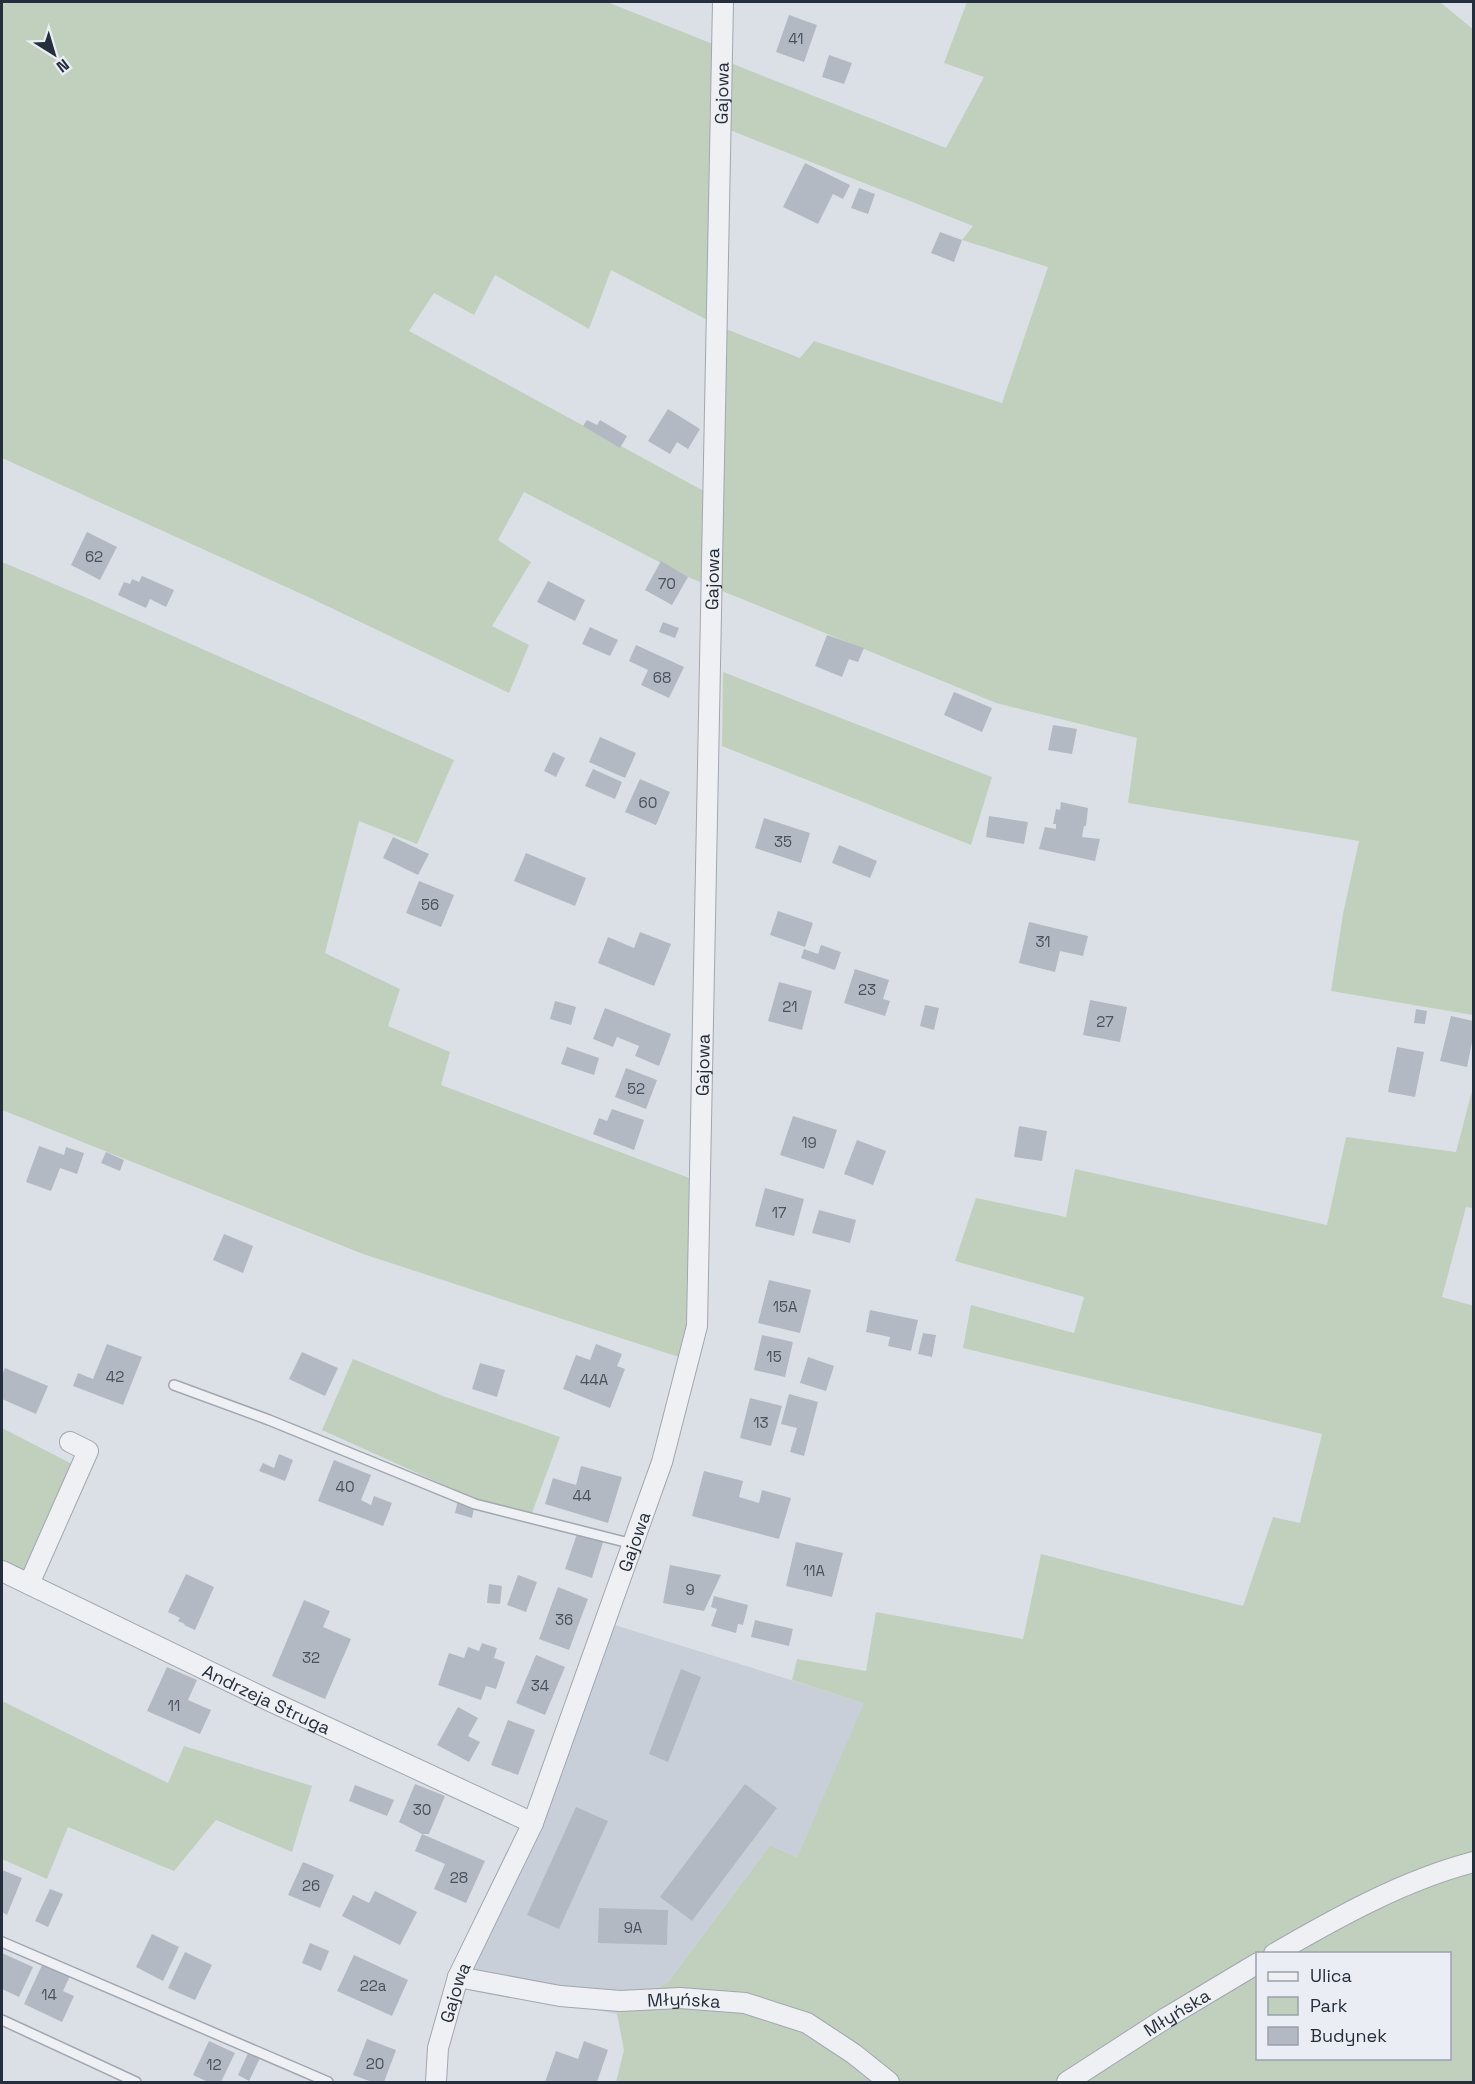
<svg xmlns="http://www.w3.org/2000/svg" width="1475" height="2084" font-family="'Space Grotesk',sans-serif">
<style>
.built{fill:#c9cfd8}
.green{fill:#c1d0bc;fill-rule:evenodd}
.building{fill:#b2b9c3}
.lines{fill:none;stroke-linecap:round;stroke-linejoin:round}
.lane-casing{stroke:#a1a7b0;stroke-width:12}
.street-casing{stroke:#a1a7b0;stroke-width:22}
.lane{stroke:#eef0f4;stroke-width:9}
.street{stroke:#eef0f4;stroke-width:20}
.labels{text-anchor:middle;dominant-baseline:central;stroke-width:4.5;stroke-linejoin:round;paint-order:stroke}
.number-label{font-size:15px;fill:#48515e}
.street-label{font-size:18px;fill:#252e3c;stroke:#eaeef4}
</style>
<rect width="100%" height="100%" fill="#dbe0e6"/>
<path class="built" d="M605 1622 865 1703 797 1857 770 1845 669 1981 617 2014 546 2000 458 1977Z"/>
<g class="green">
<path d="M2 2H607L723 48V60L946 148 984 77 944 63 967 2H1440L1474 30 1473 1015 1331 991 1343 914 1359 841 1128 803 1137 738 996 703 688 577 524 492 498 540 531 562 492 626 529 645 509 693 306 596 2 458ZM722 127 973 226 962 240 1048 267 1002 403 814 341 800 358 718 326ZM611 270 717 325 713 496 409 331 434 293 474 315 495 275 589 329Z"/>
<path d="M2 562 80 595 454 760 417 844 359 821 325 953 400 989 388 1026 450 1052 441 1085 700 1182 688 1360 363 1254 2 1110Z"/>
<path d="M723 672 992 777 971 845 722 746Z"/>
<path d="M1473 1087V1208L1466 1207 1442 1297 1474 1306 1473 2082H616L624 2050 617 2014 669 1981 770 1845 797 1857 864 1703 792 1680 797 1659 866 1671 876 1612 1023 1639 1041 1554 1243 1606 1273 1517 1300 1523 1322 1434 963 1348 971 1305 1074 1333 1084 1297 955 1261 976 1198 1066 1217 1075 1169 1327 1225 1346 1137 1456 1152ZM1258 1954H1450V2058H1258Z"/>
<path d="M353 1359 443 1396 560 1437 532 1513 475 1499 322 1430Z"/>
<path d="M2 1428 72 1464 25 1570 2 1560Z"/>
<path d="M2 1701 168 1783 184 1746 312 1786 292 1852 216 1820 174 1871 68 1827 47 1879 2 1859Z"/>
</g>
<g class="building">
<path d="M789 15 817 25 804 62 776 52Z"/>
<path d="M829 55 852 63 844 84 822 77Z"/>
<path d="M805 163 850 185 843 199 833 194 818 224 783 207Z"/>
<path d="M859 188 875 194 868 214 851 208Z"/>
<path d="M940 232 962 240 954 262 931 253Z"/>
<path d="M668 409 700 429 688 449 677 442 670 454 648 441Z"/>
<path d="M587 420 597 425 600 420 627 436 620 448 583 426Z"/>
<path d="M87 532 117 547 100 580 71 565Z"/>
<path d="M661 561 688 577 672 605 645 590Z"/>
<path d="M142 576 174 590 166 607 150 599 146 608 118 595 124 582 130 584 132 579 139 582Z"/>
<path d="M548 581 585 600 575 621 537 602Z"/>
<path d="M663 622 679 628 675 638 659 632Z"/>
<path d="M590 627 618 640 610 656 582 644Z"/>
<path d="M827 635 864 648 858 662 849 659 842 677 815 666Z"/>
<path d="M636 645 684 667 669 698 641 685 648 670 629 661Z"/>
<path d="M954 692 992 708 982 732 944 715Z"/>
<path d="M1053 725 1077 729 1072 754 1048 750Z"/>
<path d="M600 737 636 753 625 778 589 762Z"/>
<path d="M553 752 565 758 556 777 544 771Z"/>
<path d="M593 769 622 782 615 799 585 786Z"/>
<path d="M640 779 670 792 656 825 625 812Z"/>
<path d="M1061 802 1088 808 1086 826H1084L1082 837 1100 839 1095 861 1039 849 1045 827 1056 829V824H1053L1056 809 1060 810Z"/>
<path d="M989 816 1028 822 1024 844 986 837Z"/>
<path d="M764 818 810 833 801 863 755 848Z"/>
<path d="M393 837 429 854 418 875 383 858Z"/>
<path d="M839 845 877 861 870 878 832 863Z"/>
<path d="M526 853 586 878 575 906 514 881Z"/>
<path d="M419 881 454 895 441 927 406 913Z"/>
<path d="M778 911 813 923 805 947 770 935Z"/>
<path d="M1029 922 1088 936 1083 956 1060 951 1055 972 1019 963Z"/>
<path d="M640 932 671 944 654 986 598 963 608 937 634 948Z"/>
<path d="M821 945 841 952 835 970 801 958 804 949 818 954Z"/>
<path d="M855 969 889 980 883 999 890 1001 885 1016 844 1003Z"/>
<path d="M779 982 812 991 802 1030 768 1021Z"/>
<path d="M1090 1000 1127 1007 1120 1042 1083 1035Z"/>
<path d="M555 1001 576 1007 571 1025 550 1019Z"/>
<path d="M925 1005 939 1008 934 1030 920 1026Z"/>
<path d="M605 1008 671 1034 659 1066 635 1056 639 1046 617 1037 613 1047 593 1039Z"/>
<path d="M1416 1009 1427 1011 1425 1024 1414 1023Z"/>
<path d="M1451 1016 1473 1021V1037L1467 1067 1440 1061Z"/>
<path d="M567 1047 599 1058 594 1075 561 1064Z"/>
<path d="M1397 1047 1424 1052 1415 1097 1388 1092Z"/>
<path d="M626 1068 657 1080 646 1109 615 1097Z"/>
<path d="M612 1109 644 1120 634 1150 593 1134 599 1118 607 1121Z"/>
<path d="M793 1116 837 1130 824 1169 780 1155Z"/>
<path d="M1019 1126 1047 1131 1042 1161 1014 1157Z"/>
<path d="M857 1140 886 1151 873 1185 844 1174Z"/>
<path d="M39 1146 64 1155 66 1147 84 1153 77 1174 60 1168 51 1191 26 1182Z"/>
<path d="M106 1152 124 1160 120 1171 101 1163Z"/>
<path d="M765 1188 804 1199 794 1236 755 1226Z"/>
<path d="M819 1210 856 1220 850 1243 812 1233Z"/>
<path d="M224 1234 253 1246 243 1273 213 1260Z"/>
<path d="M769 1280 811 1290 800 1333 758 1323Z"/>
<path d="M870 1310 918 1320 911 1351 888 1346 890 1337 866 1332Z"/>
<path d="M923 1333 936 1335 932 1357 918 1354Z"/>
<path d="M762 1335 793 1342 785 1377 754 1370Z"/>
<path d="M107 1344 142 1357 123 1405 73 1386 78 1373 93 1379Z"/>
<path d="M596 1344 622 1354 617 1366 625 1369 610 1408 563 1389 576 1355 590 1360Z"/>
<path d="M302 1352 338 1368 325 1396 289 1379Z"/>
<path d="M808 1357 834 1366 826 1391 800 1383Z"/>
<path d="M480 1363 505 1370 497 1397 472 1389Z"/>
<path d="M5 1368 48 1386 36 1414 2 1399V1375Z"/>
<path d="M789 1394 818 1402 804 1456 790 1452 797 1428 781 1424Z"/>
<path d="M750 1398 782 1406 771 1446 740 1438Z"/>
<path d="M279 1454 293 1460 285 1481 259 1471 263 1463 274 1468Z"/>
<path d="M334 1460 371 1475 361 1500 371 1505 374 1496 392 1503 383 1526 318 1501Z"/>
<path d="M581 1466 622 1477 608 1523 545 1504 553 1478 576 1485Z"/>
<path d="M704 1471 743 1481 739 1497 759 1503 762 1490 791 1498 779 1539 692 1516Z"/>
<path d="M458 1500 475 1504 472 1518 455 1513Z"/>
<path d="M578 1531 604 1539 592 1578 565 1569Z"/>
<path d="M796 1542 843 1553 832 1597 786 1586Z"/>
<path d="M670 1565 721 1575 704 1611 663 1603Z"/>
<path d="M186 1574 214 1587 195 1630 184 1625 185 1624 178 1621 180 1618 168 1612Z"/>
<path d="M518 1575 537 1582 526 1612 507 1605Z"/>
<path d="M489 1584 502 1586 500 1604 487 1603Z"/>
<path d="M558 1587 588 1599 569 1650 539 1639Z"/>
<path d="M714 1596 748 1605 743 1625 738 1624 736 1633 711 1626 717 1609 711 1607Z"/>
<path d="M304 1600 330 1611 323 1627 351 1639 325 1699 272 1676Z"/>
<path d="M755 1620 793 1629 789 1646 751 1637Z"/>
<path d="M482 1643 497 1648 494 1658 505 1662 496 1689 486 1686 481 1700 438 1685 449 1653 464 1658 468 1647 479 1651Z"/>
<path d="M536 1655 565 1667 545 1715 516 1703Z"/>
<path d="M167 1667 197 1680 188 1700 211 1710 200 1734 147 1711Z"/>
<path d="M681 1669 701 1677 668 1762 649 1754Z"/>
<path d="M458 1707 478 1718 468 1736 480 1742 469 1762 437 1745Z"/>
<path d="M508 1720 535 1730 518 1775 491 1765Z"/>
<path d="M415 1784 445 1796 429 1834H422L485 1861 466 1903 434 1889 445 1864 415 1851 422 1834 399 1822Z"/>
<path d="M745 1784 777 1808 692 1921 660 1897Z"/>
<path d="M355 1785 394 1800 387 1816 349 1801Z"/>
<path d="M576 1807 608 1821 559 1929 527 1915Z"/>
<path d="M303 1862 334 1875 320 1908 288 1895Z"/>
<path d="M2 1870 22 1878 7 1915 2 1912Z"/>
<path d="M50 1889 63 1894 48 1927 35 1921Z"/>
<path d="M375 1891 417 1912 400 1945 342 1916 353 1895 369 1903Z"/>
<path d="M599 1908 668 1910 667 1945 598 1943Z"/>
<path d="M152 1934 179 1947 163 1981 136 1967Z"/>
<path d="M310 1943 329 1951 321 1971 302 1963Z"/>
<path d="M185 1952 212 1965 195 2000 168 1988Z"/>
<path d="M2 1953 33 1967 19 1997 2 1989Z"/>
<path d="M354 1955 408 1980 392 2016 337 1991Z"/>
<path d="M43 1963 70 1976 63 1991 74 1996 62 2022 24 2004Z"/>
<path d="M367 2039 396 2050 384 2082H372L353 2075Z"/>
<path d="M209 2041 235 2053 221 2082H208L193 2075Z"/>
<path d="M584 2041 608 2050 597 2082H545L556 2051 578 2059Z"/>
<path d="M249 2051 261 2056 249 2081 238 2075Z"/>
</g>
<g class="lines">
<defs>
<g id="lane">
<path d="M174 1385 269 1420 475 1504 633 1544"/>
<path d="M2 1942 328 2082"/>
<path d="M2 2020 136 2082"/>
</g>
<g id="street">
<path id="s1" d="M2 1571 268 1700 533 1823"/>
<path d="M29 1584 88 1451 70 1442"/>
<path d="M1274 1954C1336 1918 1404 1880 1474 1862"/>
<path id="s2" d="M458 1977 560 1996 620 2001 680 1998 745 2003 807 2023 854 2054 889 2082"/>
<path id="s3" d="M436 2082 438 2048 458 1977 533 1823 662 1462 697 1326 723 2"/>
<path id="s4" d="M1067 2082 1166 2018 1258 1963"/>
</g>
</defs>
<use href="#lane" class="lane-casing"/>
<use href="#street" class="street-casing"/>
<use href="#lane" class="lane"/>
<use href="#street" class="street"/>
</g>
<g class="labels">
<g class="number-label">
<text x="796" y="38">41</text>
<text x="94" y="556">62</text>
<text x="667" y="583">70</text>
<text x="662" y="677">68</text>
<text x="648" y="802">60</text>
<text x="783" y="841">35</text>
<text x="430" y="904">56</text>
<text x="1043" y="941">31</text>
<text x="867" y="989">23</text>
<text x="790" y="1006">21</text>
<text x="1105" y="1021">27</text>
<text x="636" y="1088">52</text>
<text x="809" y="1142">19</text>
<text x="779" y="1212">17</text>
<text x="785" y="1306">15A</text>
<text x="774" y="1356">15</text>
<text x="115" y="1376">42</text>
<text x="594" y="1379">44A</text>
<text x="761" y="1422">13</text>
<text x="345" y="1486">40</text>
<text x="582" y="1495">44</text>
<text x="814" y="1570">11A</text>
<text x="690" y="1589">9</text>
<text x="564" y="1619">36</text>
<text x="311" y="1657">32</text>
<text x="540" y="1685">34</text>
<text x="174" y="1705">11</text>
<text x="422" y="1809">30</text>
<text x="459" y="1877">28</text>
<text x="311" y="1885">26</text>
<text x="633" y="1927">9A</text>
<text x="373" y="1985">22a</text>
<text x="49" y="1994">14</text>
<text x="375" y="2063">20</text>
<text x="214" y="2064">12</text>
</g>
<g class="street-label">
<text stroke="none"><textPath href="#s3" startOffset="2036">Gajowa</textPath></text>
<text stroke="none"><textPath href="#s3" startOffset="1550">Gajowa</textPath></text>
<text stroke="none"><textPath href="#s3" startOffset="1064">Gajowa</textPath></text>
<text stroke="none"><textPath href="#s3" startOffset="578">Gajowa</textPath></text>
<text stroke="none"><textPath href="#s1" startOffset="294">Andrzeja Struga</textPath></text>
<text stroke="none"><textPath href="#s3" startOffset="92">Gajowa</textPath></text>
<text stroke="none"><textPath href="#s2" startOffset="228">Młyńska</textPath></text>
<text stroke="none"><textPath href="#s4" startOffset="130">Młyńska</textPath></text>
</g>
</g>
<rect width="1475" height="2084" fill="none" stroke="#252e3c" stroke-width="6"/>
<rect x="1256" y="1952" width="195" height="108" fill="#eaeef4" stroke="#9ba1aa" stroke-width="1.5"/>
<rect x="1268" y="1972" width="30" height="9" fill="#eef0f4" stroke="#9ba1aa" stroke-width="1.5"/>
<text x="1310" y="1982" font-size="18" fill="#252e3c">Ulica</text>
<rect x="1268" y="1997" width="30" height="18" fill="#c1d0bc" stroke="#9ba1aa" stroke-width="1.5"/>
<text x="1310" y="2012" font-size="18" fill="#252e3c">Park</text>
<rect x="1268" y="2027" width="30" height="18" fill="#b2b9c3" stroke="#9ba1aa" stroke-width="1.5"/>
<text x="1310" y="2042" font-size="18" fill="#252e3c">Budynek</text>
<g transform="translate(54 54) rotate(143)" stroke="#eaeef4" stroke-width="4.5" paint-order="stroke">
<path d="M0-4.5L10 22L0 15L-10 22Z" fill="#252e3c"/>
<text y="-9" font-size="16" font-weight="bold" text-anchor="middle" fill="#252e3c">N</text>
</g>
</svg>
